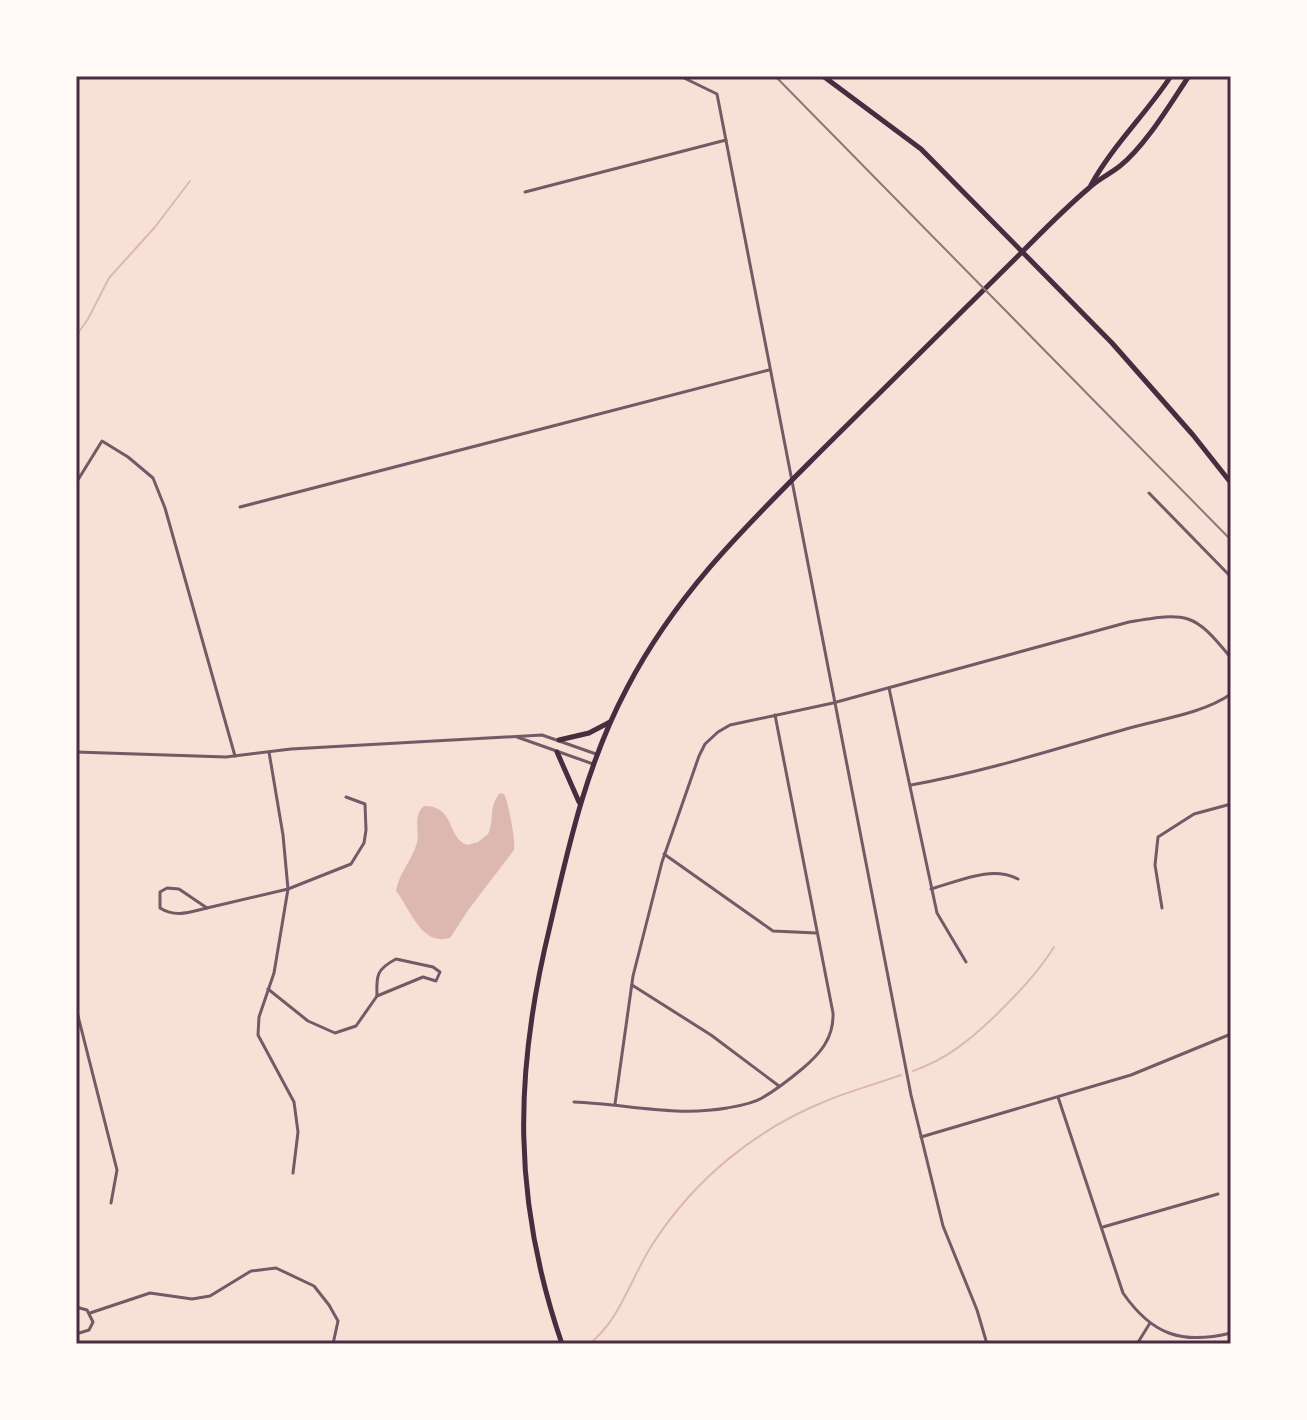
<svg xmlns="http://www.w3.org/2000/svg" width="1307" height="1420" font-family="Lato,sans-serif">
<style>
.water{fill:#dcb8b0}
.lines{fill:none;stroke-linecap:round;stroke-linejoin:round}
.stream{stroke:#dcb8b0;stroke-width:2}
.minor{stroke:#755966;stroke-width:3}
.primary{stroke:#4a2c40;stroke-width:5}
.rail{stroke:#8f747c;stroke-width:2}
.neatline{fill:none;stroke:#4a2c40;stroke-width:3}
</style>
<rect width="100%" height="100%" fill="#f7e1d7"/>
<path class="water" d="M500 793 504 794C508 800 516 842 514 850L469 909 450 938C421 946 411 910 396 891 399 873 412 860 417 843 420 830 412 817 424 806 456 806 446 837 467 845L478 842 488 834C495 820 488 806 500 793Z"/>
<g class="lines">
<g class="stream">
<path d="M76 336 88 319 109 278 155 227 190 181"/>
<path d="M913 1071C947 1059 970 1040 996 1015 1018 993 1037 974 1054 947"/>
<path d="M589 1344C621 1320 632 1274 654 1242 695 1179 756 1129 826 1101 850 1091 876 1084 901 1075"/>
</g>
<g class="minor">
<path d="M680 76 717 94 911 1095 943 1226 977 1310 987 1344"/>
<path d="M525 192 726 140"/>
<path d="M76 483 102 441 128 457 153 478 165 508 235 756"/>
<path d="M1149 493 1231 577"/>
<path d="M240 507 769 370"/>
<path d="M889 688 937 913 966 962"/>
<path d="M517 737 593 764"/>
<path d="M76 752 226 757 291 749 542 735 596 754"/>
<path d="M269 752 283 835 288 889 274 973 259 1017 258 1035 294 1102 298 1132 293 1173"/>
<path d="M911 785C984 772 1055 749 1126 729 1160 719 1202 714 1231 694"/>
<path d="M664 854 773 931 816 933"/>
<path d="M167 888 179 889 207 908C190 912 176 918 160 908V892Z"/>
<path d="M931 889C960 881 991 865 1018 879"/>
<path d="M207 908 288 889 351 864 364 843 366 830 365 804 346 797"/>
<path d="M1162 908 1155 865 1158 837 1194 814 1231 804"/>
<path d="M396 959 433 967 440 972 436 981 423 977 377 996C376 975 377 969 396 959Z"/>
<path d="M632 985 711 1035 779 1086"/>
<path d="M268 989 308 1021 335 1033 356 1026 377 996"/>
<path d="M76 1008 117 1170 111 1203"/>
<path d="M1058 1097 1123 1293C1152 1335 1182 1345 1231 1333"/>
<path d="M574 1102C626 1104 675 1117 727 1108 738 1106 752 1104 762 1098 776 1090 790 1079 802 1069 820 1054 834 1038 833 1013L775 715"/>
<path d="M615 1104 633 976 662 862 699 756 705 744 718 732 730 725 833 703 1129 622C1187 612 1194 612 1231 658"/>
<path d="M921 1137 1131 1075 1231 1034"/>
<path d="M1103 1227 1218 1194"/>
<path d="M76 1307 87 1310 93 1322 89 1330 76 1334"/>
<path d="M90 1313 150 1293 192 1299 210 1296 251 1271 276 1268 314 1286 329 1305 338 1321 333 1344"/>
<path d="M1137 1344 1150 1323"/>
</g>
<g class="primary">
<path d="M823 76 921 149 1112 343 1193 435 1231 483"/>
<path d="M1091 185C1113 145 1146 114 1171 76"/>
<path d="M559 740 589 733 610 722"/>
<path d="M557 752 579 802"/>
<path d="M562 1344C512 1199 514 1073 550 926 569 844 587 763 627 688 677 592 747 525 823 449 888 385 953 320 1018 256 1041 233 1064 209 1089 188 1098 179 1110 174 1120 166 1146 145 1170 104 1189 76"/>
</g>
<path class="rail" d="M775 76 1231 540"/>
</g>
<rect width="1307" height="1420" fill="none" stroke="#fffaf5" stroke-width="156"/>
<rect x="78" y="78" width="1151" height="1264" class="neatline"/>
</svg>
